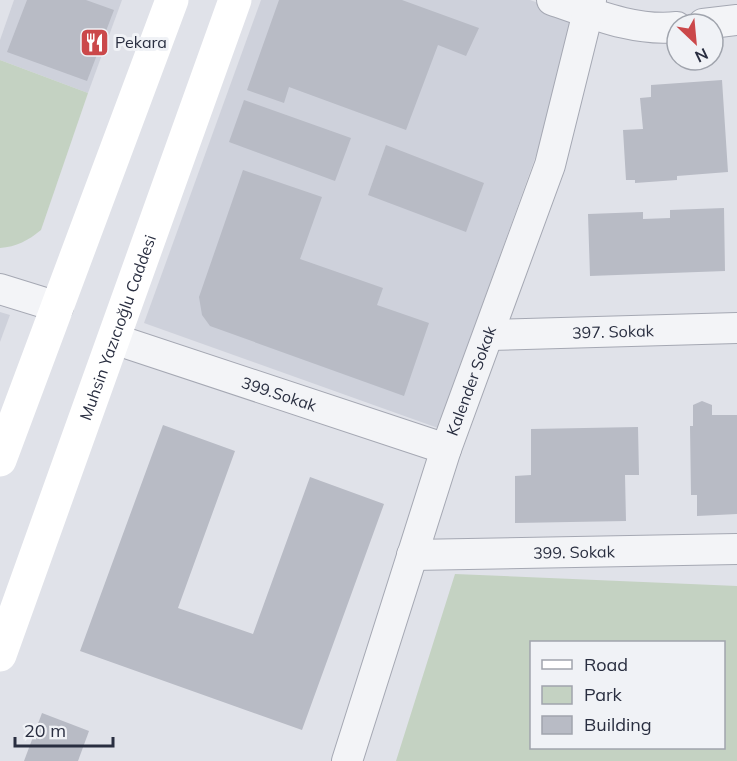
<svg xmlns="http://www.w3.org/2000/svg" width="737" height="761" font-family="Mulish,sans-serif">
<style>
.built{fill:#ced1db}
.green{fill:#c4d2c2;fill-rule:evenodd}
.building{fill:#b8bbc5}
.lines{fill:none;stroke-linecap:round;stroke-linejoin:round}
.minor-casing{stroke:#a5a8b3;stroke-width:32}
.minor{stroke:#f3f4f7;stroke-width:30}
.secondary{stroke:#fff;stroke-width:33}
.labels{text-anchor:middle;dominant-baseline:central;stroke-width:6;stroke-linejoin:round;paint-order:stroke}
.poi-label{font-size:16px;fill:#292e40;stroke:#f0f2f6;text-anchor:start}
.street-label{font-size:16px;fill:#292e40;stroke:#f0f2f6}
</style>
<rect width="100%" height="100%" fill="#e0e2e9"/>
<g class="built">
<path d="M14 0H122L88 93 0 60V40Z"/>
<path d="M261 0H530L585 19 438 428 144 323Z"/>
<path d="M0 312 10 315 0 342Z"/>
</g>
<g class="green">
<path d="M0 60 88 93 41 230C29 240 16 247 0 248Z"/>
<path d="M455 574 737 586V761H396ZM724 642V748H532V642Z"/>
</g>
<g class="building">
<path d="M27 0H86L114 10 87 81 7 52Z"/>
<path d="M279 0H402L479 28 466 56 438 45 406 130 289 87 284 103 247 90Z"/>
<path d="M722 80 728 172 677 176V180L635 183V180H626L623 130 643 129 640 98 651 97V85Z"/>
<path d="M244 100 351 138 335 181 229 142Z"/>
<path d="M386 145 484 183 466 232 368 195Z"/>
<path d="M243 170 322 197 300 259 383 288 377 305 429 323 404 396 210 326 202 315 199 297Z"/>
<path d="M724 208 725 271 590 276 588 214 643 212V219L670 218V210Z"/>
<path d="M702 401 712 405V415H737V514L697 516V495H691L690 426H693V405Z"/>
<path d="M163 425 235 451 178 608 253 634 310 477 384 504 302 730 80 651Z"/>
<path d="M638 427 639 475H625L626 521 515 523V476L531 475V429Z"/>
<path d="M42 713 89 731 78 761H24Z"/>
</g>
<g class="lines">
<defs>
<g id="minor">
<path d="M552 0C591 13 635 32 677 27"/>
<path d="M703 24 737 20"/>
<path d="M0 289 58 307"/>
<path id="s1" d="M489 335 737 328"/>
<path id="s2" d="M114 339 446 449"/>
<path id="s3" d="M412 555 737 549"/>
<path id="s4" d="M347 761 446 449 550 165 591 0"/>
</g>
</defs>
<use href="#minor" class="minor-casing"/>
<use href="#minor" class="minor"/>
<g class="secondary">
<path d="M0 460 172 0"/>
<path id="s5" d="M0 655 235 0"/>
</g>
</g>
<defs>
<symbol id="restaurant-square" viewBox="-11 -11 22 22"><rect x="-9" y="-9" width="18" height="18" rx="4" fill="#cb484a" stroke="#f0f2f6"/><path d="M-5-6h1v4h1v-4h1v4h1v-4h1v5L-1.5 .5V6h-2V.5L-5-1ZM5-6V6H3V1.5H1.5Q1.5-4 5-6Z" fill="#fff"/></symbol>
</defs>
<g fill-rule="evenodd">
<use href="#restaurant-square" x="78" y="26" width="33" height="33"/>
</g>
<g class="labels">
<g class="poi-label">
<text x="115" y="42">Pekara</text>
</g>
<g class="street-label">
<text stroke="none"><textPath href="#s5" startOffset="348">Muhsin Yazıcıoğlu Caddesi</textPath></text>
<text stroke="none"><textPath href="#s1" startOffset="124">397. Sokak</textPath></text>
<text stroke="none"><textPath href="#s4" startOffset="400">Kalender Sokak</textPath></text>
<text stroke="none"><textPath href="#s2" startOffset="174">399.Sokak</textPath></text>
<text stroke="none"><textPath href="#s3" startOffset="162">399. Sokak</textPath></text>
</g>
</g>
<rect x="530" y="641" width="195" height="108" fill="#f0f2f6" stroke="#a0a4ad" stroke-width="1.5"/>
<rect x="542" y="660" width="30" height="9" fill="#ffffff" stroke="#a0a4ad" stroke-width="1.5"/>
<text x="584" y="671" font-size="18" fill="#292e40">Road</text>
<rect x="542" y="686" width="30" height="18" fill="#c4d2c2" stroke="#a0a4ad" stroke-width="1.5"/>
<text x="584" y="701" font-size="18" fill="#292e40">Park</text>
<rect x="542" y="716" width="30" height="18" fill="#b8bbc5" stroke="#a0a4ad" stroke-width="1.5"/>
<text x="584" y="731" font-size="18" fill="#292e40">Building</text>
<g transform="translate(695 42) rotate(154)"><circle r="28" fill="#f0f2f6" stroke="#a0a4ad" stroke-width="1.5"/>
<path d="M0-4.5L10 22L0 15L-10 22Z" fill="#cb484a"/>
<text y="-9" font-size="16" font-weight="bold" text-anchor="middle" fill="#292e40">N</text>
</g>
<path d="M15 737v9h98v-9" fill="none" stroke="#292e40" stroke-width="3"/>
<text x="24" y="737" font-size="18" fill="#292e40" stroke="#f0f2f6" stroke-width="4.5" paint-order="stroke">20 m</text>
</svg>
